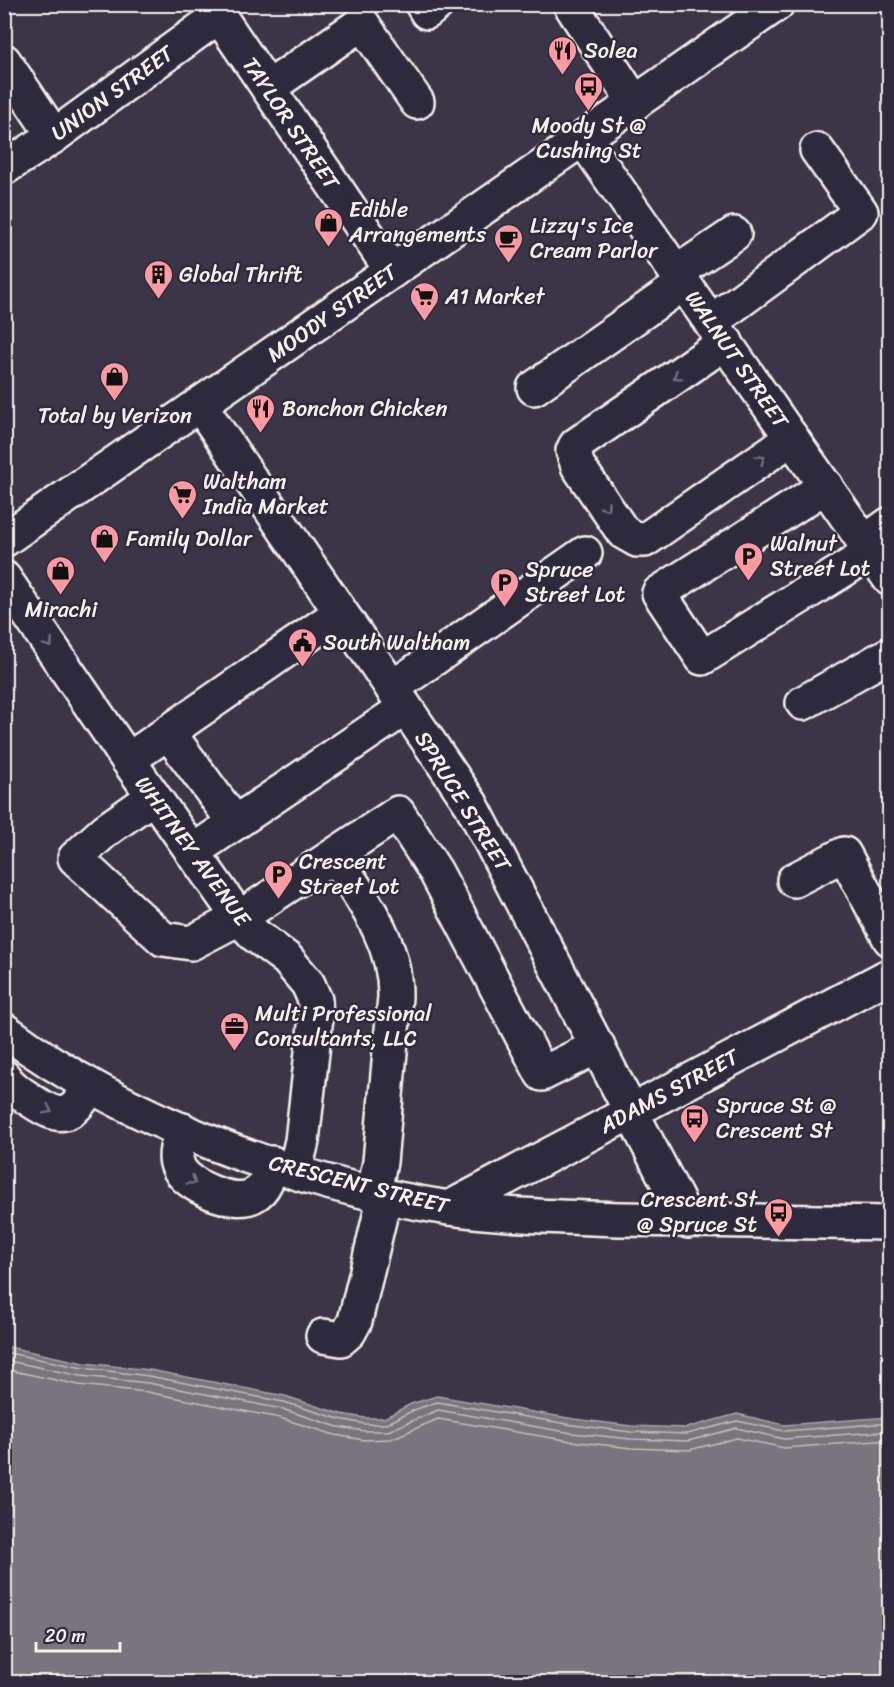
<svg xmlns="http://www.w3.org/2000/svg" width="894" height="1687" font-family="Sriracha,sans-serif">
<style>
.water{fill:#78747b;stroke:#aaa6a7;stroke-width:1.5}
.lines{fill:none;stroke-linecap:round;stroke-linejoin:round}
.shore{stroke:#c2bfbc;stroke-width:1.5}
.minor-casing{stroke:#f4f1e8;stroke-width:38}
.major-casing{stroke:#f4f1e8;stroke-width:38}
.minor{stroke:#2f2a3d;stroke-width:33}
.major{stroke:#2f2a3d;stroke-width:33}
.oneway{stroke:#747079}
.labels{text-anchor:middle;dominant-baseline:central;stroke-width:5;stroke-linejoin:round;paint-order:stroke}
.poi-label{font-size:22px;fill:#f4f1e8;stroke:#2f2a3d;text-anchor:start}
.street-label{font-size:22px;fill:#f4f1e8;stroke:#2f2a3d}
</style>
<rect width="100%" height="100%" fill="#3b3647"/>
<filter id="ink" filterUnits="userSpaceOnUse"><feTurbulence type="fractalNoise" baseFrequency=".0167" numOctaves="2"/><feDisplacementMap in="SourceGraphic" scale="12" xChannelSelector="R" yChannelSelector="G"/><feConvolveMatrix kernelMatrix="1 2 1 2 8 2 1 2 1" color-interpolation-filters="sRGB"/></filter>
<g filter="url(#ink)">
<path class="water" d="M4 1346 84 1363 150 1370 285 1396 341 1414 365 1418H384L411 1404 437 1396 574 1419 631 1426 686 1428 737 1414 784 1425 889 1417V1682H5Z"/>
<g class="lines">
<g class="shore">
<path d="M4 1352 83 1368 149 1376 284 1402 339 1419 365 1424H386L414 1410 437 1402 573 1425 631 1432 687 1434 737 1421 784 1431 890 1423"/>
<path d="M4 1360 81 1376 148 1383 282 1409 338 1427 365 1431H388L438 1410 572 1433 631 1439 688 1441 737 1428 784 1439 890 1431"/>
<path d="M4 1369 79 1385 147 1392 280 1418 335 1435 364 1440 391 1439 438 1419 571 1441 631 1448 689 1450 737 1438 784 1448 890 1440"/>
</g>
<defs>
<g id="minor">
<path d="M211 4 392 271"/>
<path d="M422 4 427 12 437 4"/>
<path d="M570 4 635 103"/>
<path d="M4 61 54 136"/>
<path d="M268 88 362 23 417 102"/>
<path d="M583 139 890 579"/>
<path d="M4 168 54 136 219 16"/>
<path d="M676 273 734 234"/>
<path d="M711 322 861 212 817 150"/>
<path d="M726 342 576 445 573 451 578 466 623 532 637 540H645L792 438"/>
<path d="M534 388 684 283"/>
<path d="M200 405 471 804 688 1221"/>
<path d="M826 486 659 593 702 658 872 552"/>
<path d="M865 542 890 524"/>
<path d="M4 578 128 760 239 918 255 935 287 959 308 984 315 1000 316 1017 302 1141 295 1170"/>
<path d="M392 688 585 553"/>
<path d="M803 703 890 654"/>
<path d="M168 732 235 823"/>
<path d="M128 760 340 613"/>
<path d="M153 797 106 830 75 858 163 939 191 943 239 918 398 813 436 872 542 1074 598 1046"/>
<path d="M192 852 405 708"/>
<path d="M334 856C363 900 396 942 395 997L380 1162 374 1192"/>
<path d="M794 880 844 854 890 939"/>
<path d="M4 1030C124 1120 301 1186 449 1208 506 1216 563 1217 620 1219 710 1221 800 1222 890 1223"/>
<path d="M4 1077C10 1087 20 1093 29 1099 60 1120 70 1120 90 1087"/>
<path d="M183 1130C179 1141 173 1155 178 1166 185 1186 236 1207 254 1195 265 1189 269 1175 272 1163"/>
<path d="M449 1208 890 975"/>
<path d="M323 1336 341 1339 349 1332 355 1321 385 1195"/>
</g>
<path id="major" d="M4 540 777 4"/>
</defs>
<use href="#minor" class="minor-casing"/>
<use href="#major" class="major-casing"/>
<use href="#minor" class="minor"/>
<use href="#major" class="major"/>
</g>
<defs><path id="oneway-chevron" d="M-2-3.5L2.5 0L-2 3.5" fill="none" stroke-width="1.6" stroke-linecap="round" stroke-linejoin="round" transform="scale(1.5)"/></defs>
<g class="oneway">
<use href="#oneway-chevron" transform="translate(677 376) rotate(146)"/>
<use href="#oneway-chevron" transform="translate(761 459) rotate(-35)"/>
<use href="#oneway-chevron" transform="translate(606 507) rotate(55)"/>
<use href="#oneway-chevron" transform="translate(49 644) rotate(56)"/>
<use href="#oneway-chevron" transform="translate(48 1110) rotate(26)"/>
<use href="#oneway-chevron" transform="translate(192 1181) rotate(34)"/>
</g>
</g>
<defs>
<symbol id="restaurant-pin" viewBox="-11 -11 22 30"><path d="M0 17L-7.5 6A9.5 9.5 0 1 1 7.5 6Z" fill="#ff9aa2" stroke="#2f2a3d"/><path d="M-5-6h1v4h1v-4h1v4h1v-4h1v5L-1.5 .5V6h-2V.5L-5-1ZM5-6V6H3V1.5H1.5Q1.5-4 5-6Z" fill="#111"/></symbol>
<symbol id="bus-pin" viewBox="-11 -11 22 30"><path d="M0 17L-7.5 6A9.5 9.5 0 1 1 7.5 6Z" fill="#ff9aa2" stroke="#2f2a3d"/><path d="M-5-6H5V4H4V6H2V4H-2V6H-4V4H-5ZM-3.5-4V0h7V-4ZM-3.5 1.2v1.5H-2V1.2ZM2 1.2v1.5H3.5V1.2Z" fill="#111"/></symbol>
<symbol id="shop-pin" viewBox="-11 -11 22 30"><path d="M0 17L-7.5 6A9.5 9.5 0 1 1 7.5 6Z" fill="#ff9aa2" stroke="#2f2a3d"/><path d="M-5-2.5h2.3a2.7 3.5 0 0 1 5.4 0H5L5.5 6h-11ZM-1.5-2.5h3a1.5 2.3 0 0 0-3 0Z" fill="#111"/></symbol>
<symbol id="cafe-pin" viewBox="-11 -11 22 30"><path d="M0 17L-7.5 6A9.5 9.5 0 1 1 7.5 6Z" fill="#ff9aa2" stroke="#2f2a3d"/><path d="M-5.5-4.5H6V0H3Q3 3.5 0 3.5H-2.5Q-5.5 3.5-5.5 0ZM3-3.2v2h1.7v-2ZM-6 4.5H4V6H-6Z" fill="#111"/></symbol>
<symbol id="building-pin" viewBox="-11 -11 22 30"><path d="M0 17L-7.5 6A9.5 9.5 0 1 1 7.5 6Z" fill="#ff9aa2" stroke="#2f2a3d"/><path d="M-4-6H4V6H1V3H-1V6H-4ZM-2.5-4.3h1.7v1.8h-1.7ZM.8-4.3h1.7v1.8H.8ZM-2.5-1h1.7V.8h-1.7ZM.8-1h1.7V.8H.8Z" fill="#111"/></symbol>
<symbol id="supermarket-pin" viewBox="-11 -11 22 30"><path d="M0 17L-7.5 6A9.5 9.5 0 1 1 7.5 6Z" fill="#ff9aa2" stroke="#2f2a3d"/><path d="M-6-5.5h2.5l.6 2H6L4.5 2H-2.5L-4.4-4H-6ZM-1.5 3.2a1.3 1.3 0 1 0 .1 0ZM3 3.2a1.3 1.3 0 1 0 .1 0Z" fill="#111"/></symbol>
<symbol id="parking-pin" viewBox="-11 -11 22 30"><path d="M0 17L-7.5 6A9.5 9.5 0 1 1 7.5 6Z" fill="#ff9aa2" stroke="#2f2a3d"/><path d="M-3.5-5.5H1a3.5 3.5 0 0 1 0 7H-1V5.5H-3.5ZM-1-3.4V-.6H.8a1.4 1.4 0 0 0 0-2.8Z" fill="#111"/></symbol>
<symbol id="civic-pin" viewBox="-11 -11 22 30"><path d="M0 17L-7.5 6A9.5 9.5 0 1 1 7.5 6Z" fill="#ff9aa2" stroke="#2f2a3d"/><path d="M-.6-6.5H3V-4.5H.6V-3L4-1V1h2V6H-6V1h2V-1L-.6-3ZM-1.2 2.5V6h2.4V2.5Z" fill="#111"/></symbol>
<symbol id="office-pin" viewBox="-11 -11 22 30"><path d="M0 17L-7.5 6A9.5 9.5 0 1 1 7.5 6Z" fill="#ff9aa2" stroke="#2f2a3d"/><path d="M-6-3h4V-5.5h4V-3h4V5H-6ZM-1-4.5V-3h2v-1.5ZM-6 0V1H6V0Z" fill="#111"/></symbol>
</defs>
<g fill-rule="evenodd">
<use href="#restaurant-pin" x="546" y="34" width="33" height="45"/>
<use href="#bus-pin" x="572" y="70" width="33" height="45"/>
<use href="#shop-pin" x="312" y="206" width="33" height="45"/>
<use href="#cafe-pin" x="492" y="222" width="33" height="45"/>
<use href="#building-pin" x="142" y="258" width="33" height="45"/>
<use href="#supermarket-pin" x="408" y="280" width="33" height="45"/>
<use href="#shop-pin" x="98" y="360" width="33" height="45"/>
<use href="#restaurant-pin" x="244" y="392" width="33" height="45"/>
<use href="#supermarket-pin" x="166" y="478" width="33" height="45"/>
<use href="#shop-pin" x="88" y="522" width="33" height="45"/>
<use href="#parking-pin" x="732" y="540" width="33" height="45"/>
<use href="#shop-pin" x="44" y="554" width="33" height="45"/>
<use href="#parking-pin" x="488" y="566" width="33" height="45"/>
<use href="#civic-pin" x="286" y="626" width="33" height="45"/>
<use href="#parking-pin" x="262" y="858" width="33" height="45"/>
<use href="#office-pin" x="218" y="1010" width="33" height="45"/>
<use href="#bus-pin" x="678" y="1102" width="33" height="45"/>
<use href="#bus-pin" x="762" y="1196" width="33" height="45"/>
</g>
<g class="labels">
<g class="poi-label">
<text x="584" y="50">Solea</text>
<text x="589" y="125" text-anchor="middle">Moody St @<tspan x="589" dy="25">Cushing St</tspan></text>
<text x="349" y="209">Edible<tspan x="349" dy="25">Arrangements</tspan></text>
<text x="530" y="225">Lizzy's Ice<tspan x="530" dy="25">Cream Parlor</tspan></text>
<text x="179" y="274">Global Thrift</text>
<text x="445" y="296">A1 Market</text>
<text x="282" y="408">Bonchon Chicken</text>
<text x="115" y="415" text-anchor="middle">Total by Verizon</text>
<text x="203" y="481">Waltham<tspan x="203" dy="25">India Market</tspan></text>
<text x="126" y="538">Family Dollar</text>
<text x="770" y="543">Walnut<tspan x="770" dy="25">Street Lot</tspan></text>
<text x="525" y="569">Spruce<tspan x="525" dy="25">Street Lot</tspan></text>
<text x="61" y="609" text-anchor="middle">Mirachi</text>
<text x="323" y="642">South Waltham</text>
<text x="299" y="861">Crescent<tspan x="299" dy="25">Street Lot</tspan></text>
<text x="255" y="1013">Multi Professional<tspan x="255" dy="25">Consultants, LLC</tspan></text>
<text x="716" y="1105">Spruce St @<tspan x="716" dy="25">Crescent St</tspan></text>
<text x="757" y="1199" text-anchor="end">Crescent St<tspan x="757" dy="25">@ Spruce St</tspan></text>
</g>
<g class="street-label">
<text transform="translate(112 93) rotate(-36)">UNION STREET</text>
<text transform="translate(291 123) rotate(56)">TAYLOR STREET</text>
<text transform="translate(332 313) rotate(-35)">MOODY STREET</text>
<text transform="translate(737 359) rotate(55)">WALNUT STREET</text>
<text transform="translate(463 801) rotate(58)">SPRUCE STREET</text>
<text transform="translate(193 851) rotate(54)">WHITNEY AVENUE</text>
<text transform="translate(669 1091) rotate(-28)">ADAMS STREET</text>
<text transform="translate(359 1184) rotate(14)">CRESCENT STREET</text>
</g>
</g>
<rect width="894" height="1687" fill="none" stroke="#2f2a3d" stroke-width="24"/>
<rect x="12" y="12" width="870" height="1663" fill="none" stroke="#f4f1e8" stroke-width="2" filter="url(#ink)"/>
<path d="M36 1642v9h84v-9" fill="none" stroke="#f4f1e8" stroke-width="3"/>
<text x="45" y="1642" font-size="18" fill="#f4f1e8" stroke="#2f2a3d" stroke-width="4.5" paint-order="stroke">20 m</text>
</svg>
